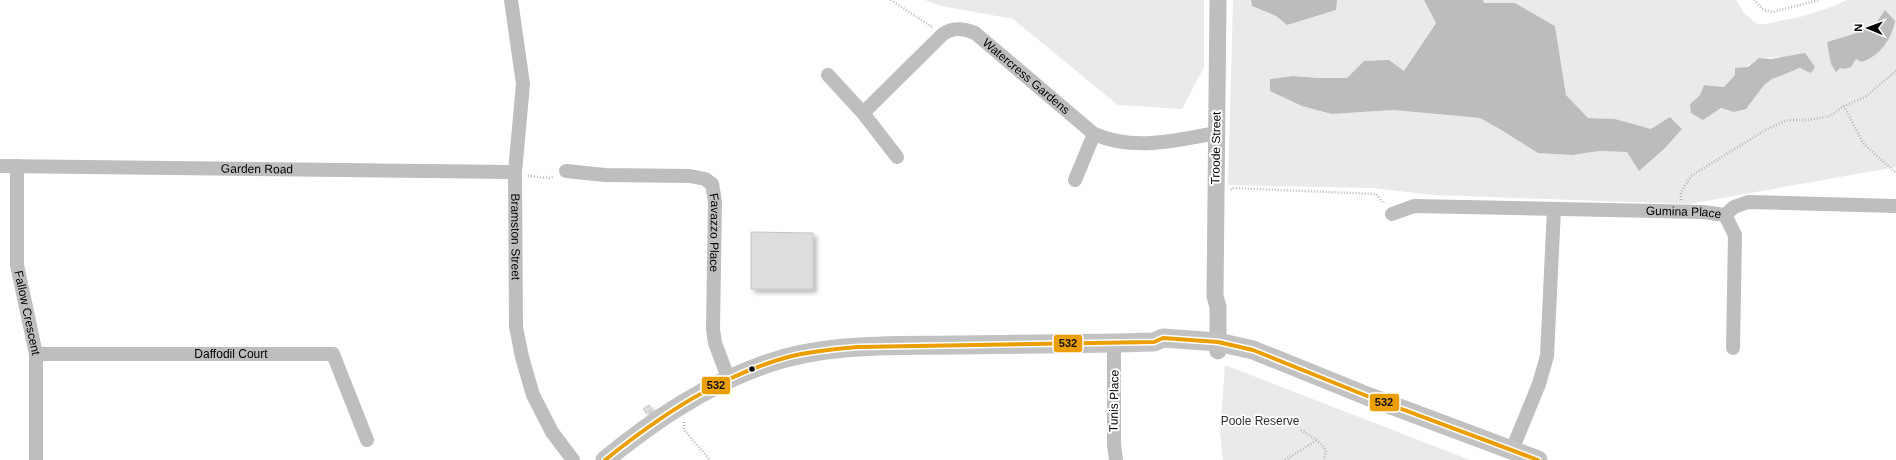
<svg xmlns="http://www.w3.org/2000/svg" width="1896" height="460" font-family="Arial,sans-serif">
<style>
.green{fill:#eaeaea;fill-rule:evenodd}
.water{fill:#bcbcbc}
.building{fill:#ddd;stroke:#c5c5c5;filter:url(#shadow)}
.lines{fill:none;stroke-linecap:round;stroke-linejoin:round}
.path{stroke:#b8b8b8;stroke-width:2.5;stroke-dasharray:1 2;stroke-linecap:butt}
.minor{stroke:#bebebe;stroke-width:14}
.tertiary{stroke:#bebebe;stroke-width:17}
.secondary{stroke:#c2c2c2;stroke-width:19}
.bus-1-casing{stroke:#fff;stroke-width:7}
.bus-1{stroke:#eb9e00;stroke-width:4}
.bus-dot{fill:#000;stroke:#fff;stroke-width:1.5}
.labels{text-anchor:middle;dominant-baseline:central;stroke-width:4;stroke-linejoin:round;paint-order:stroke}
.street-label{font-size:12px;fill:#000;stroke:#fff}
.park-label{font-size:12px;fill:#303030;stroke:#fff}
.line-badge{stroke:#fff;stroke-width:1.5}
.pale-badge-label{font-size:11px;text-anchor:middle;font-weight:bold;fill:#111}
</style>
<defs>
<filter id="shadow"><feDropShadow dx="3.5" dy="3.5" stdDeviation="2" flood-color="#0004"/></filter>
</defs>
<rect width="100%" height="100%" fill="#fff"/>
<g class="green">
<path d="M925 0H1204V67L1182 109 1118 105 1013 19 941 6Z"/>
<path d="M1233 0H1251L1252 6 1276 16 1287 25 1335 10 1337 0H1424L1436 22 1404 72 1364 61 1347 78H1319L1293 76 1270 79V91L1332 114 1393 110 1480 118 1503 131 1573 155 1599 151 1627 152 1670 118 1651 129 1615 119 1588 118 1566 95 1555 26 1515 3H1484L1483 0H1736L1744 13 1757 24H1765L1804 16 1834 6 1847 0H1896V167L1689 204 1433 195 1372 188 1228 185ZM1880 16 1861 62 1856 59 1845 69 1840 68 1827 42 1858 33 1862 27 1876 23ZM1782 57 1810 61 1815 67C1800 68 1776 74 1765 84 1757 90 1752 101 1746 109L1734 112 1721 108 1703 120 1690 104 1700 95 1704 85 1724 87 1735 75 1759 58Z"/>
<path d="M1225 365 1470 460H1223L1220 434Z"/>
</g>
<g class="water">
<path d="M1251 0H1337L1336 10 1287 25 1276 16 1252 6Z"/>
<path d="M1424 0H1483L1484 3H1515L1555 26 1566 95 1588 118 1615 119 1651 129 1670 117 1682 129 1665 148 1639 171 1627 152 1599 151 1573 155 1538 153 1503 131 1480 118 1393 110 1332 114 1302 106 1270 91V79L1293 76 1319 78H1347L1364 61 1389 60 1404 71 1436 23Z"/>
<path d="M1885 10 1895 21C1892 39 1879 57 1861 62L1856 59 1851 67 1845 69 1840 68 1836 72 1831 64 1827 42 1857 33 1862 27 1876 23Z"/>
<path d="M1805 53 1815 67 1811 73 1800 68 1772 79 1764 85 1746 109 1734 112 1721 108 1703 120 1691 113 1690 104 1700 95 1704 85 1724 87 1735 75V68L1748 67 1759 58 1771 59Z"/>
</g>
<g class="building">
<path d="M751 232 813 233V289H751Z"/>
<path d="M649 405 652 409 646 413 643 409Z"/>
</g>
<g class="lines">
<g class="path">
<path d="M891 0 932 27"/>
<path d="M1754 0 1764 10 1773 12 1819 0"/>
<path d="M1844 106 1863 143 1896 173"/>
<path d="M528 176 549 178 554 176"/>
<path d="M1231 190 1232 188 1376 194 1384 204"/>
<path d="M1681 200V192L1691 176 1767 129 1788 120H1808L1830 116 1844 106 1865 97 1896 71"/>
<path d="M684 422V430L710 460"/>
<path d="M1301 430 1317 440 1326 450 1324 460"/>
<path d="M1285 460 1317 440"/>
</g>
<g class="minor">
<path id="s1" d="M511 0 523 84 515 172 516 327 522 357 533 395 552 432 573 460"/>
<path d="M828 75 863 113 897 157"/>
<path id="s2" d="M863 113 943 34C953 27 963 28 975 33L1094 134C1133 151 1176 141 1216 133"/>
<path id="s3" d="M0 166 515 172"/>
<path id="s4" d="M17 166V265L36 354V460"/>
<path id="s5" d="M566 171 605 175 690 176 705 179 712 184 715 202 713 329 715 343 729 380"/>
<path d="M1075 180 1094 134"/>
<path id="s6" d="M1392 214 1414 206 1703 212 1725 215 1735 235 1733 348"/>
<path d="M1725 215 1734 207 1748 202 1896 206"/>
<path d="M1114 343V445L1116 460"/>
<path id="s7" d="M36 354H333L367 440"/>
<path d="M1512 450 1539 384 1547 356 1554 209"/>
</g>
<path class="tertiary" d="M1218 0 1215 296 1218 307V351"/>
<path class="secondary" d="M605 460C654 420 706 385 766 364 826 343 889 346 951 345 1019 344 1087 344 1154 342L1163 338 1218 342 1253 350 1367 396 1538 460"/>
<defs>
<path id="bus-1" d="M605 460C660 416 719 376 788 357 811 351 834 349 858 347L1154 342 1163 338 1218 342 1253 350 1367 396 1538 460"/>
</defs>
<use href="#bus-1" class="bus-1-casing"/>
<use href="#bus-1" class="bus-1"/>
</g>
<circle class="bus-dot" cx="752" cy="369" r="3.5"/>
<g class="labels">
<g class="street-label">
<text stroke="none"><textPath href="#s2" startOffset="213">Watercress Gardens</textPath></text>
<text transform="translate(1216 148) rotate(-89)">Troode Street</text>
<text stroke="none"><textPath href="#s3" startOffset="257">Garden Road</textPath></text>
<text stroke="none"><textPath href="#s6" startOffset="293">Gumina Place</textPath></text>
<text stroke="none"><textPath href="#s5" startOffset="197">Favazzo Place</textPath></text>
<text stroke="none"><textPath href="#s1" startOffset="238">Bramston Street</textPath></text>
<text stroke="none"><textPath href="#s4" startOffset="148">Fallow Crescent</textPath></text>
<text stroke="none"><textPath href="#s7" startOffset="195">Daffodil Court</textPath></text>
<text transform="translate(1114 401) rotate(-89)">Tunis Place</text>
</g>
<g class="park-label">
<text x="1260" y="421">Poole Reserve</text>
</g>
</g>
<g class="line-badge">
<rect x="1053" y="334" width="30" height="19" rx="4" fill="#eb9e00"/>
<rect x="701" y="376" width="30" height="19" rx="4" fill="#eb9e00"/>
<rect x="1369" y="393" width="31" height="19" rx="4" fill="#eb9e00"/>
</g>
<g class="pale-badge-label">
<text x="1068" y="347">532</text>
<text x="716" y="389">532</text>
<text x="1384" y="406">532</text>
</g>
<g transform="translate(1868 28) rotate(271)" stroke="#ffffff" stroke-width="3" paint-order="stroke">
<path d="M0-3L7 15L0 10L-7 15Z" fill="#000000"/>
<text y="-6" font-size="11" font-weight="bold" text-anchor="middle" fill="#000000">N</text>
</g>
</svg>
